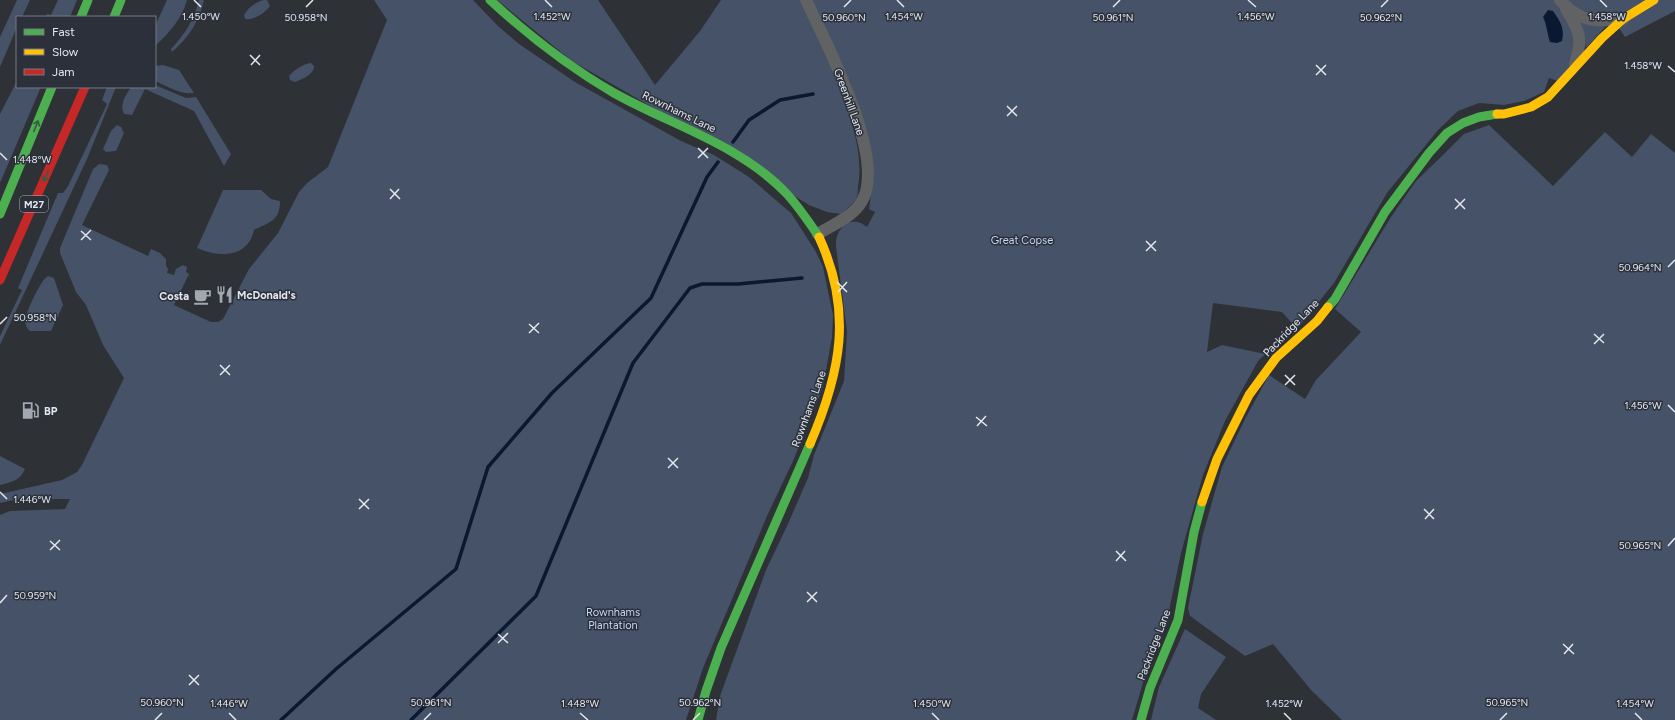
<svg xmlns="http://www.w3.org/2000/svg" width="1675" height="720" font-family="Figtree,sans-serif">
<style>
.green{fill:#455267}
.water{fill:#0b1831}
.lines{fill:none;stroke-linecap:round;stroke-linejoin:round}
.stream{stroke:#0b1831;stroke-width:3.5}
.street{stroke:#616264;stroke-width:12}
.fast{stroke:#4caf50;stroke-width:9}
.slow{stroke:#ffc107;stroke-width:9}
.jam{stroke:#c62828;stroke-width:9}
.oneway{stroke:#375c42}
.ticks{fill:none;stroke:#e4e7ee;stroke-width:1.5}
.labels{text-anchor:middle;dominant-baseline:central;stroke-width:3;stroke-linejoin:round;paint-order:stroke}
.shield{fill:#2b303a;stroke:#acb0b8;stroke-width:1}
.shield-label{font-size:10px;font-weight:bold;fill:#e4e7ee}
.street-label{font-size:11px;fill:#e4e7ee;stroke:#2b303a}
.park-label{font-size:11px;fill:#c2d6f9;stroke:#2b303a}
.poi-label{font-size:11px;font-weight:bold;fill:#e4e7ee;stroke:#2b303a;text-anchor:start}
.ticks-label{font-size:10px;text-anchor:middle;fill:#e4e7ee;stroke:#2b303a;stroke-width:3;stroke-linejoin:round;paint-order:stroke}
</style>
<rect width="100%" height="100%" fill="#2e3136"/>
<g class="green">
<path d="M17 0H30L22 17H17V27L0 67V37Z"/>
<path d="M58 0H77L70 17H46L47 14 51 15Z"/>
<path d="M167 0H187C182 19 169 33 155 46V26Z"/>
<path d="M199 0H204C199 22 189 37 172 52L171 49C185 34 194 20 199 0Z"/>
<path d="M264 0H267L270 6C265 13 253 21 245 19L244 15C248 8 255 2 264 0Z"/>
<path d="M374 0H473L498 26 519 44 575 82 681 141 714 155 749 177 791 213 816 252 823 267 833 315 832 337 823 387 793 461 767 516 703 668 686 720H0V515L10 511 65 509 70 499H19L0 503V494L62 480 77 472 82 465 124 378 103 345 86 305 76 292 60 253V248L93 169 99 164 107 165 109 170 82 225 148 256 151 249 160 253 166 259V265L168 269 167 273 174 275 176 269 183 265 187 267 186 272 189 274 174 305 211 322H218L223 319 249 269 278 233 299 192 307 183 328 167 387 20Z"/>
<path d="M497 0H598L655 85 700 31 721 0H1675V11L1625 37 1610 15 1596 14 1580 10 1568 20 1576 42 1570 66 1558 81 1549 78 1544 92 1524 101 1504 105 1479 103 1458 111 1438 130 1387 193 1334 283 1297 329 1282 312 1213 303 1207 352 1222 345 1265 354 1258 361 1225 421 1203 475 1181 553 1168 616 1145 676 1132 720H716L720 696 766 570 787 526 808 478 814 455 844 381 847 331 836 247C836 243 836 237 838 234 843 221 857 218 867 227L875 212 869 209 873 179 867 131 849 79 839 84C850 118 864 151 858 187 858 190 858 195 856 199 852 205 846 209 841 214L827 212 809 205 652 107 572 61Z"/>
<path d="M1579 22 1607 25 1586 48Z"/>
<path d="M311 63 314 66C314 75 302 79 295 82L290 80 289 76C294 70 303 64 311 63Z"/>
<path d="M163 65 179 70 194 93C180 95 167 86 155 81V66Z"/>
<path d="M17 81V87H41L0 183V114Z"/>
<path d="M155 85 186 98 196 97 231 154 224 166 194 111 145 89 132 115 124 114C119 104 126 95 131 87H155Z"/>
<path d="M107 87H116L87 159 0 345V336L22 290 18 288 58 193H63L68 186 107 104 102 100Z"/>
<path d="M117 125 121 127 124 133 116 151 106 152 103 149 111 131Z"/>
<path d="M1489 125 1553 186 1605 132 1632 157 1651 134 1675 153V720H1342L1311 690 1273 644 1245 656 1190 616 1188 608 1203 534 1222 467 1245 419 1269 375 1305 399 1316 380 1361 332 1335 309 1391 217 1416 181 1444 154 1464 134Z"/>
<path d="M223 190H261L271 199 280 201C280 221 270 222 254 230 248 258 219 258 197 248Z"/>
<path d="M48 276 54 278 63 305 51 331H30C27 329 25 324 25 320 26 312 41 279 48 276Z"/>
<path d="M0 456 25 469C20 481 11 482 0 485Z"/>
<path d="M1185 629 1226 657 1201 694 1198 708 1216 720H1151L1159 687Z"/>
</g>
<path class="water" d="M1548 10 1553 11C1560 21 1565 28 1562 41L1557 43 1550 42C1547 33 1547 25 1543 17Z"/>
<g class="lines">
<g class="stream">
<path d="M733 142 749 120 780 100 813 94"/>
<path d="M281 720 336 669 456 569 488 467 552 393 651 298 707 177 718 162"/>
<path d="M411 720 536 596 633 363 690 288 702 284H738L802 278"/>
</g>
<g class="street">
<path d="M806 0C826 43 887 158 862 201 853 217 832 225 818 234"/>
<path d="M1560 0C1579 22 1596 22 1623 19"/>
<path d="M1566 9C1580 32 1583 38 1575 64"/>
</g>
<g class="fast">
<path d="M490 0C528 35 569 67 614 93 671 125 739 144 786 193 799 207 809 222 819 237"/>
<path d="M81 17 88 0"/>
<path d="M114 17 121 0"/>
<path d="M0 214 52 87"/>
<path d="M1328 307 1335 299 1385 212 1429 153 1447 133 1463 123 1479 117 1497 114"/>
<path d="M698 720 706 691 721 648 810 444"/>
<path d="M1141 720 1150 688 1178 620 1194 532 1202 502"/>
</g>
<g class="slow">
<path d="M1497 114H1504L1531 107 1548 97 1602 38 1623 19 1654 0"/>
<path d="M810 444C841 372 853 311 819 237"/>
<path d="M1202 502 1217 459 1249 395 1276 358 1317 321 1328 307"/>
</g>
<path class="jam" d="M0 280 85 87"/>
</g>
<defs><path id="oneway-shaft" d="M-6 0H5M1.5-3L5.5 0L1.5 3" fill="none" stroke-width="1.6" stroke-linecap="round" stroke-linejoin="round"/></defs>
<g class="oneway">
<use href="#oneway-shaft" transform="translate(36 126) rotate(-68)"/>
<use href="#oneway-shaft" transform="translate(46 176) rotate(114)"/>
</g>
<path class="ticks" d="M194 0 201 7M545 0 552 7M897 0 904 7M1248 0 1256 7M1600 0 1607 7M306 7 313 0M844 7 851 0M1113 7 1120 0M1381 7 1388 0M250 55 260 65M251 65 260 55M1316 65 1326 75M1668 66 1675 72M1316 75 1326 65M1007 106 1017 116M1007 116 1017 106M698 148 708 158M0 153 7 160M698 158 708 148M390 189 400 199M390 199 399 189M1455 199 1465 209M1455 209 1465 199M81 231 91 240M81 240 91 230M1146 241 1156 251M1146 251 1156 241M1668 267 1675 260M837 282 847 292M838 292 847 282M0 324 7 317M529 324 539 333M529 333 539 323M1594 334 1604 343M1594 344 1604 334M220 365 230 375M220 375 230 365M1285 375 1295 385M1285 385 1295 375M1668 405 1675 412M976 417 987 426M977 426 986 416M668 458 678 468M668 468 678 458M0 492 7 499M359 499 369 509M359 509 369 499M1424 509 1434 519M1425 519 1434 509M50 541 60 550M1668 546 1675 538M50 550 60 540M1116 551 1126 561M1116 561 1125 551M807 592 817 602M807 602 817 592M0 603 7 595M498 634 508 643M498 643 508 633M1563 644 1574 654M1564 654 1573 644M189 675 199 685M189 685 199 675M229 713 236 720M580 713 588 720M932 713 939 720M1284 713 1291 720M1635 713 1642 720M155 720 162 713M424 720 431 713M693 720 700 713M1500 720 1507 713"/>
<defs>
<symbol id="restaurant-bare" viewBox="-9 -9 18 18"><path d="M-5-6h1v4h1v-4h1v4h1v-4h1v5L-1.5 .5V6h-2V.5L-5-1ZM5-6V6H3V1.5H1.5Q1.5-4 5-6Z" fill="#a4a7ae" stroke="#2b303a" stroke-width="2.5" paint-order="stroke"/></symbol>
<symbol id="cafe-bare" viewBox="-9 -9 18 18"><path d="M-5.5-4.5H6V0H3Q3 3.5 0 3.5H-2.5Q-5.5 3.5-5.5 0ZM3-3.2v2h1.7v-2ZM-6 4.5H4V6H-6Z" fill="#a4a7ae" stroke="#2b303a" stroke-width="2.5" paint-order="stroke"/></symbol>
<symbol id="fuel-bare" viewBox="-9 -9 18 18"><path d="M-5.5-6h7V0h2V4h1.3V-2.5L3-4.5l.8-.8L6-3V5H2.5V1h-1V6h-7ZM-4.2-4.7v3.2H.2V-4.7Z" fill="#a4a7ae" stroke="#2b303a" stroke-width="2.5" paint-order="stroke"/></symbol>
</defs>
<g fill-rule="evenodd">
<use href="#restaurant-bare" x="212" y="282" width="25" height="25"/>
<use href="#cafe-bare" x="190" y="284" width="25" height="25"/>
<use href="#fuel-bare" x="18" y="398" width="25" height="25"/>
</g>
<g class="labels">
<rect class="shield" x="20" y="196" width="28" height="16" rx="3"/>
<g class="shield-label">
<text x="34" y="204">M27</text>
</g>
<g class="street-label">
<text transform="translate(849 102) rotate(70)">Greenhill Lane</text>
<text transform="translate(679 112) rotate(26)">Rownhams Lane</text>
<text transform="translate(1291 328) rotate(-46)">Packridge Lane</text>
<text transform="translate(809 409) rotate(-70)">Rownhams Lane</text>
<text transform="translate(1154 645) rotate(-69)">Packridge Lane</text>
</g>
<g class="park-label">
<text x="1022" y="240">Great Copse</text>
<text x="613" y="612">Rownhams<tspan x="613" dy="13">Plantation</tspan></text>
</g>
<g class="poi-label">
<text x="237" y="295">McDonald's</text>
<text x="189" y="296" text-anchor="end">Costa</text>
<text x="44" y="411">BP</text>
</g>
</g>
<g class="ticks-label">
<text x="1607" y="20">1.458°W</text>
<text x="201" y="20">1.450°W</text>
<text x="552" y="20">1.452°W</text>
<text x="904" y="20">1.454°W</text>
<text x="1256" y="20">1.456°W</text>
<text x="844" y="21">50.960°N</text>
<text x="1381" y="21">50.962°N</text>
<text x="306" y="21">50.958°N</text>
<text x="1113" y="21">50.961°N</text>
<text x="1643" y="69">1.458°W</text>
<text x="32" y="163">1.448°W</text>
<text x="1640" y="271">50.964°N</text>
<text x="35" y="321">50.958°N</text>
<text x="1643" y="409">1.456°W</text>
<text x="32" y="503">1.446°W</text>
<text x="1640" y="549">50.965°N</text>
<text x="35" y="599">50.959°N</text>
<text x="162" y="706">50.960°N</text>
<text x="431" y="706">50.961°N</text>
<text x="700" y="706">50.962°N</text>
<text x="1507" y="706">50.965°N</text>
<text x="229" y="707">1.446°W</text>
<text x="580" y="707">1.448°W</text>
<text x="932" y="707">1.450°W</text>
<text x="1284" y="707">1.452°W</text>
<text x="1635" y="707">1.454°W</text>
</g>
<rect x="16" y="16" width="140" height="72" fill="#2b303a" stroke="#757982"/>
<rect x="24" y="29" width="20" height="6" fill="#4caf50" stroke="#757982"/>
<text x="52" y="36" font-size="12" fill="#e4e7ee">Fast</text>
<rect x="24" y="49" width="20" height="6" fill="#ffc107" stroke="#757982"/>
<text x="52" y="56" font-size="12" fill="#e4e7ee">Slow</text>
<rect x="24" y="69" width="20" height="6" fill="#c62828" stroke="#757982"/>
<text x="52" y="76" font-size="12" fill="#e4e7ee">Jam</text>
</svg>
